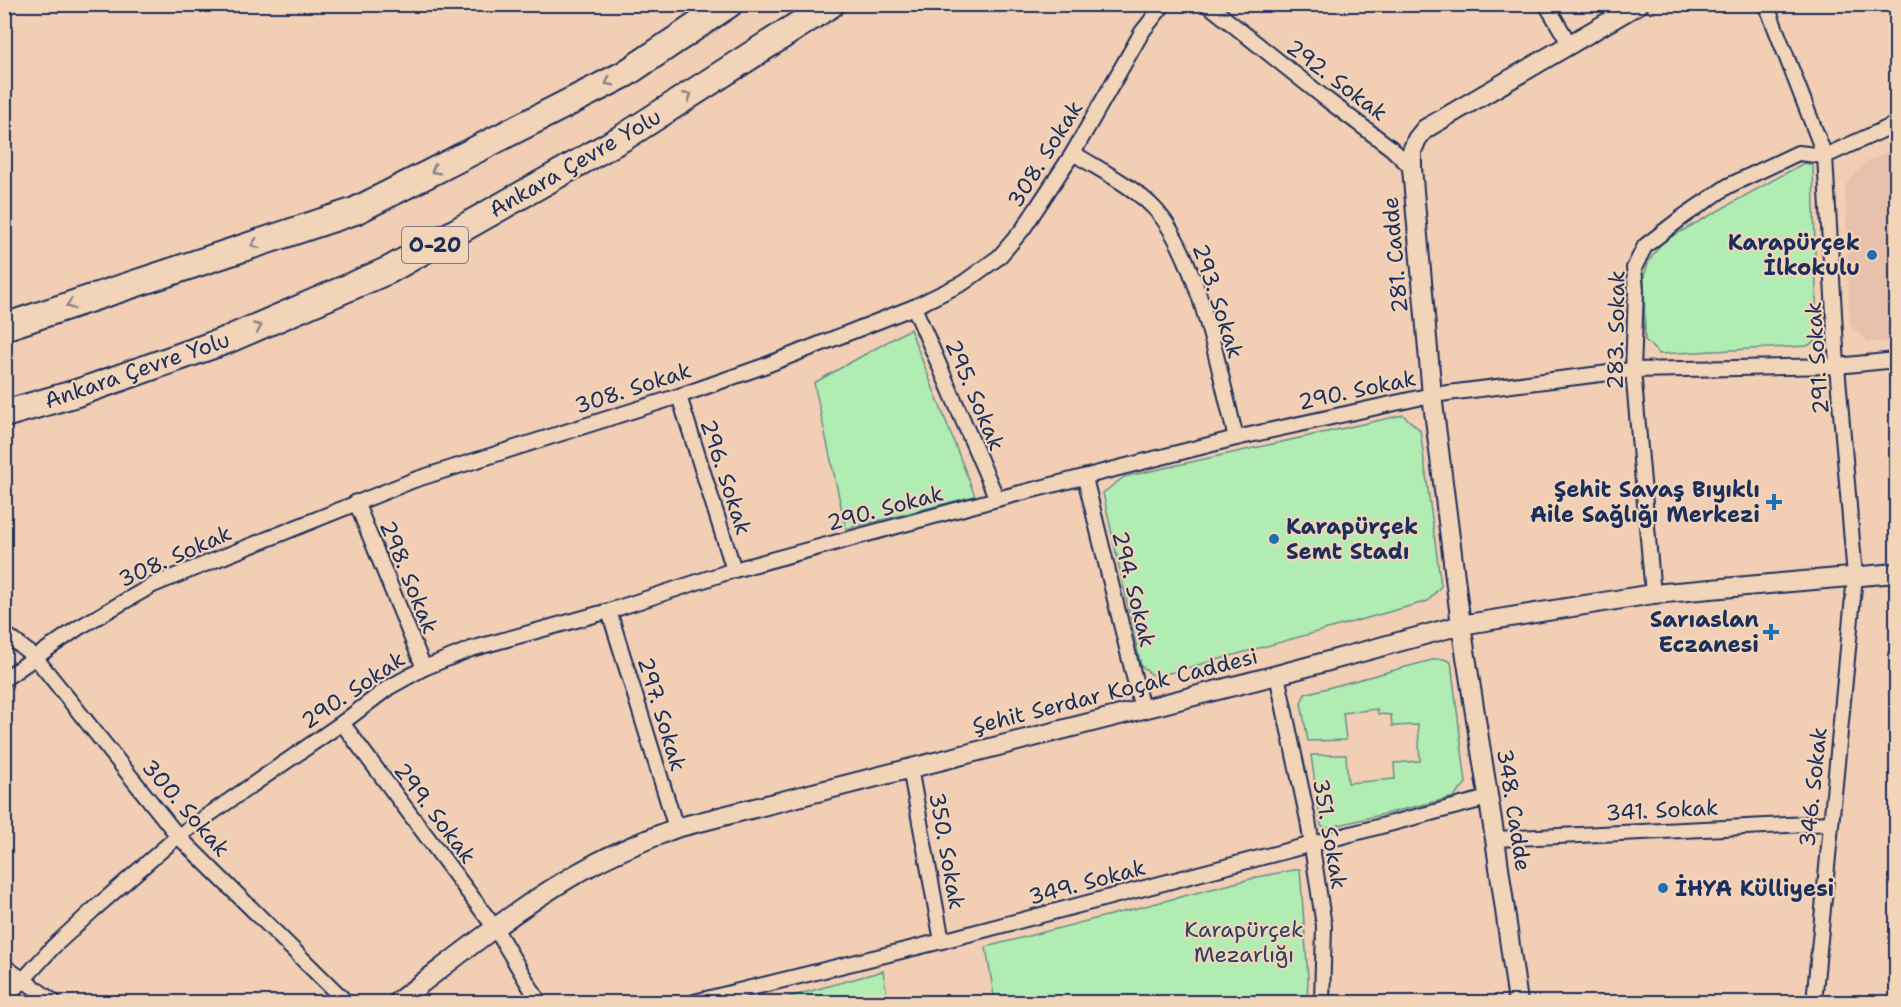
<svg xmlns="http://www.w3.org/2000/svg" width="1901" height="1007" font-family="'Shantell Sans',sans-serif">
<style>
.built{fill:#e7c1ac}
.green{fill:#b1ecb2;stroke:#668e88;stroke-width:1.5}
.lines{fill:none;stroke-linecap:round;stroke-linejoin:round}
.minor-casing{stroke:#1b2f5e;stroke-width:18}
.tertiary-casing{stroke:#1b2f5e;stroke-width:22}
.motorway-casing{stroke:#1b2f5e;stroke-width:30}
.minor{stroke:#f2d4b8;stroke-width:14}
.tertiary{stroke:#f2d4b8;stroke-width:18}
.motorway{stroke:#f2d4b8;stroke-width:26}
.oneway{stroke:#86828b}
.poi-dot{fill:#1f6fb2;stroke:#f2d4b8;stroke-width:2}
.labels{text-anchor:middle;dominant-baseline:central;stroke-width:4.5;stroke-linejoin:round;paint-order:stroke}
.shield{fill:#f2d4b8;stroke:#5c6079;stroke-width:1.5}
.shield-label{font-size:21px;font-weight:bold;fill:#1b2f5e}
.street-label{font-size:22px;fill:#1b2f5e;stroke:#f2d4b8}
.poi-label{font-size:22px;font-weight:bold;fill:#1b2f5e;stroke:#f2d4b8;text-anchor:end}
.park-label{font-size:22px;fill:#2a4266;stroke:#f2d4b8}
</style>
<rect width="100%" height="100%" fill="#f1ceb4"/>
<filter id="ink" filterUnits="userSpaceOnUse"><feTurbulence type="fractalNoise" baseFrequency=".0167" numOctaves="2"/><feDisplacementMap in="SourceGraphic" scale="12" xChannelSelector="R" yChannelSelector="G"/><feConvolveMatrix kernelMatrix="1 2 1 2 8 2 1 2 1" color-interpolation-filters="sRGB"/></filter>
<g filter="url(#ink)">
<path class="built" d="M1896 148V341L1868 342 1850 325 1845 186 1864 163Z"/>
<g class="green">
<path d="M1804 163 1813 165 1817 340 1807 346 1659 354 1645 340 1644 276 1649 261 1662 242Z"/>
<path d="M910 329 975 496 846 529 814 383Z"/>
<path d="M1403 415 1420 430 1441 586 1428 601 1155 677 1141 666 1103 493 1124 477Z"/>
<path d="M1436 659H1444L1451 662 1466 783 1454 797 1327 828 1321 826 1311 755H1346L1348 783 1395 779 1394 763 1420 761 1418 725 1392 726 1391 715 1378 714 1377 709 1343 713 1346 740 1308 741 1301 703 1305 694Z"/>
<path d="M1300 869 1308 978 1307 1002H995L986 947 1262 876Z"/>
<path d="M883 971 888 1002H771Z"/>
</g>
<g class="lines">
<defs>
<g id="minor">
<path d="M1207 4 1326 99 1391 148 1412 168"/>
<path d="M1546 4 1570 45"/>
<path d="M1766 4 1825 156 1837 366 1855 576 1814 1002"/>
<path d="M1073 153C1100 170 1131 185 1153 207 1198 252 1220 375 1236 438"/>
<path d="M914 307 997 499"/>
<path d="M679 396 734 570"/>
<path d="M1085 478 1142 709"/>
<path d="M356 502 424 668"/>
<path d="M1653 594 1633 370 1636 291 1634 268 1645 246 1684 216 1728 186 1798 153 1825 156 1896 124"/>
<path d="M609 611 676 828"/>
<path d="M4 633 35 657 178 836 346 1002"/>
<path d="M1277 675 1308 820 1324 926 1322 1002"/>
<path d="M4 679 78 628 153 585 414 480 679 396 764 366 914 307 963 283 999 257 1023 229 1073 153 1142 32 1164 4"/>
<path d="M342 723 495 928 539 1002"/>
<path d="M910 768 942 941"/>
<path d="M1495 839 1831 823"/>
<path d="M4 966 54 1002"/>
<path d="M4 1001 53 947 92 911 178 836 342 723 388 688 424 668 471 649 609 611 734 570 997 499 1236 438 1432 395 1633 370 1837 366 1896 360"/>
<path d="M694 1002 942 941 1488 798"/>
</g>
<g id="tertiary">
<path d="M397 1002C461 954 524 901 596 863 622 849 649 839 676 828L1277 675 1461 625 1653 594 1896 573"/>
<path d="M1518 1002 1495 839 1461 625 1432 395 1412 168V151L1417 139 1425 129 1639 4"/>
</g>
<g id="motorway">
<path d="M4 327 355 211 625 74 729 4"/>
<path d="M4 414 77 393 227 340 389 270 624 137 831 4"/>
</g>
</defs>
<use href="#minor" class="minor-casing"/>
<use href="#tertiary" class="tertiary-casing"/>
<use href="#motorway" class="motorway-casing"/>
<use href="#minor" class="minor"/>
<use href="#tertiary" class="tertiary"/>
<use href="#motorway" class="motorway"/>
</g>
<defs><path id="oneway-chevron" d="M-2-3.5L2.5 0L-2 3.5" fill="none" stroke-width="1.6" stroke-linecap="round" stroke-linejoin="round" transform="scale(1.5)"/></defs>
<g class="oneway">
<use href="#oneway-chevron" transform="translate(609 82) rotate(153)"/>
<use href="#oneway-chevron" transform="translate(688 96) rotate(-33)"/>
<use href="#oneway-chevron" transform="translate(435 170) rotate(153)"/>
<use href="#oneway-chevron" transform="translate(255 244) rotate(162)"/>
<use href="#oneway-chevron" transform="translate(70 305) rotate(162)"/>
<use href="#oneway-chevron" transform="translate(258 327) rotate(-23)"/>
</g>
</g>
<g class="poi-dot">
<circle cx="1872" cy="255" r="6"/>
<path d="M1771 493h6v6h6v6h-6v6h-6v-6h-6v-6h6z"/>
<circle cx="1274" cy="539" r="6"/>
<path d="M1768 623h6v6h6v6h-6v6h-6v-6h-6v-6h6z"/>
<circle cx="1663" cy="888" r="6"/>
</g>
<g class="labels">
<rect class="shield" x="402" y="227" width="66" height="36" rx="4.5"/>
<g class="shield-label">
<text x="435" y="245">O-20</text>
</g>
<g class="street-label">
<text transform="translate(1337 80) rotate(37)">292. Sokak</text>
<text transform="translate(1045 154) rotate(-58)">308. Sokak</text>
<text transform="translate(575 163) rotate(-30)">Ankara Çevre Yolu</text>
<text transform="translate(1395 255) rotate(-95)">281. Cadde</text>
<text transform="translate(1218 301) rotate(72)">293. Sokak</text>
<text transform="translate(1616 330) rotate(-89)">283. Sokak</text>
<text transform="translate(1817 358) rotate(-94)">291. Sokak</text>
<text transform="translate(137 370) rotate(-19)">Ankara Çevre Yolu</text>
<text transform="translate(633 388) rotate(-18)">308. Sokak</text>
<text transform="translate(1357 390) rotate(-12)">290. Sokak</text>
<text transform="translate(975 395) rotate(67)">295. Sokak</text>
<text transform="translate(726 477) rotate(72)">296. Sokak</text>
<text transform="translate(885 508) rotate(-15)">290. Sokak</text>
<text transform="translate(175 556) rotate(-24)">308. Sokak</text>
<text transform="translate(409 577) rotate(68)">298. Sokak</text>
<text transform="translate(1134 589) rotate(76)">294. Sokak</text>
<text transform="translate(353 690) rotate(-34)">290. Sokak</text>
<text transform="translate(1115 691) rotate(-14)">Şehit Serdar Koçak Caddesi</text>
<text transform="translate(662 714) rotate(73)">297. Sokak</text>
<text transform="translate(1813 787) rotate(-84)">346. Sokak</text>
<text transform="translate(186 808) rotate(49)">300. Sokak</text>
<text transform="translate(1514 810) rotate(81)">348. Cadde</text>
<text transform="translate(1662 810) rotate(-3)">341. Sokak</text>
<text transform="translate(435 813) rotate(53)">299. Sokak</text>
<text transform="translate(1330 834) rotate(80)">351. Sokak</text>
<text transform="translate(947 851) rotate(80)">350. Sokak</text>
<text transform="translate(1087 882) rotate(-15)">349. Sokak</text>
</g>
<g class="poi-label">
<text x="1860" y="242">Karapürçek<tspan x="1860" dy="25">İlkokulu</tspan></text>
<text x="1760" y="489">Şehit Savaş Bıyıklı<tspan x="1760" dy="25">Aile Sağlığı Merkezi</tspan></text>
<text x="1286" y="526" text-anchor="start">Karapürçek<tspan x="1286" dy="25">Semt Stadı</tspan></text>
<text x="1759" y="619">Sarıaslan<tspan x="1759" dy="25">Eczanesi</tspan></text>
<text x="1675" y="888" text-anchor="start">İHYA Külliyesi</text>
</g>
<g class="park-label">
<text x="1244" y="929">Karapürçek<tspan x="1244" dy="25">Mezarlığı</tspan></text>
</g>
</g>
<rect width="1901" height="1007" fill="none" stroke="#f2d4b8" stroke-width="24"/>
<rect x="12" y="12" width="1877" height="983" fill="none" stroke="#1b2f5e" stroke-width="2" filter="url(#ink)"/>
</svg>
